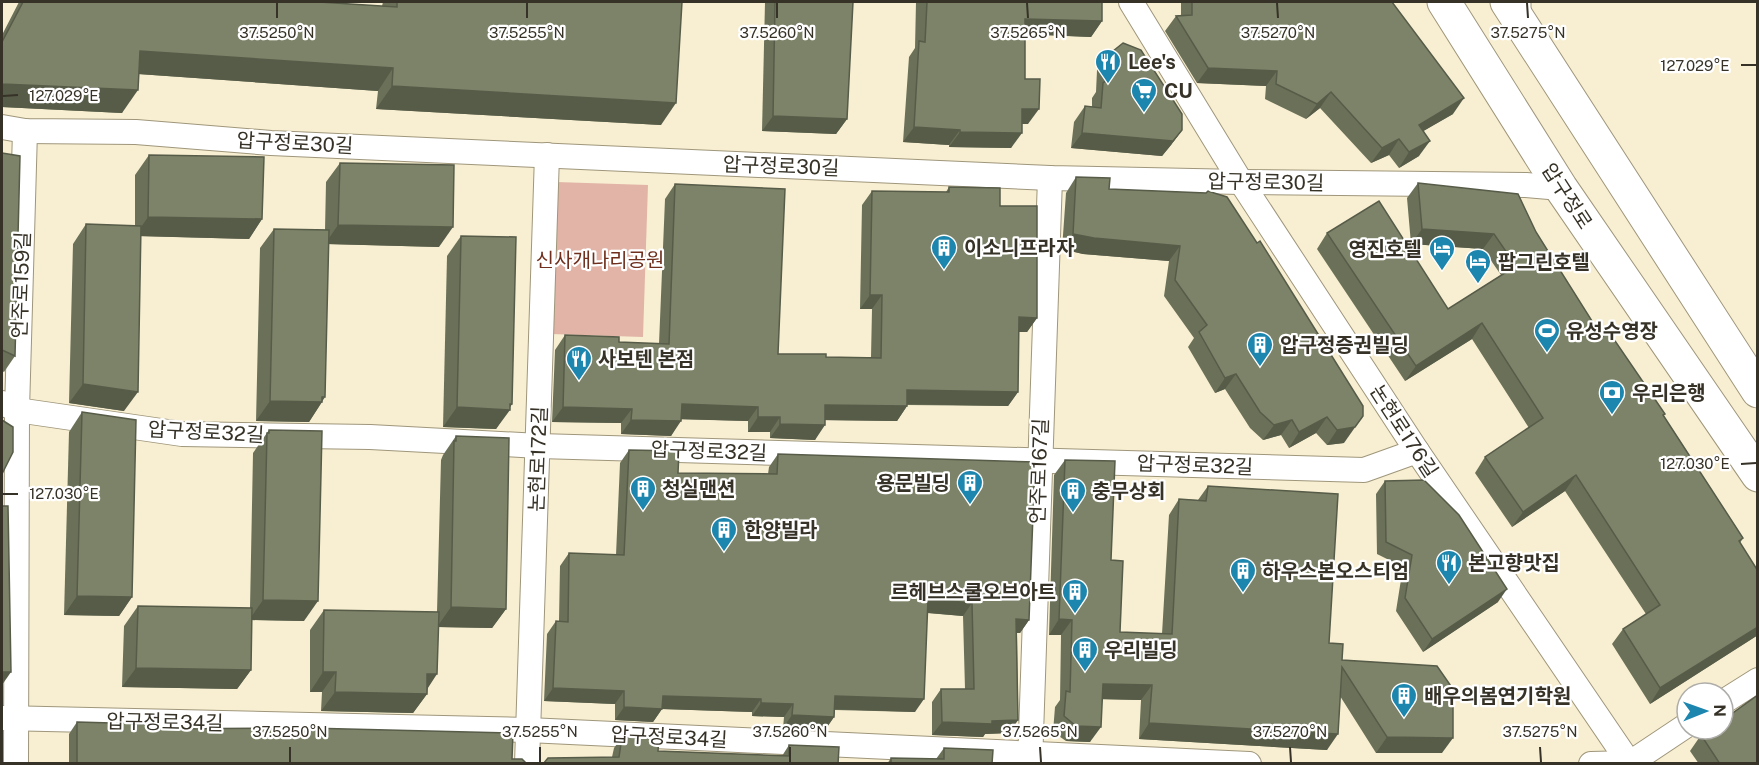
<svg xmlns="http://www.w3.org/2000/svg" width="1759" height="765" font-family="'Public Sans','Noto Sans KR',sans-serif">
<style>
.green{fill:#e1b4a7}
.lines{fill:none;stroke-linecap:round;stroke-linejoin:round}
.street-casing{stroke:#9f967b;stroke-width:26}
.secondary-casing{stroke:#9f967b;stroke-width:35}
.primary-casing{stroke:#9f967b;stroke-width:35}
.street{stroke:#fff;stroke-width:24}
.secondary{stroke:#fff;stroke-width:33}
.primary{stroke:#fff;stroke-width:33}
.wall{fill:#6b7159}
.shaded-wall{fill:#575c49}
.building{fill:#7c8368;stroke:#575c49;stroke-width:1.5}
.ticks{fill:none;stroke:#363227;stroke-width:2}
.labels{text-anchor:middle;dominant-baseline:central;stroke-width:4.5;stroke-linejoin:round;paint-order:stroke}
.poi-label{font-size:20px;font-weight:bold;fill:#363227;stroke:#fff;text-anchor:start}
.street-label{font-size:20px;fill:#363227;stroke:#fff}
.park-label{font-size:20px;fill:#6f2f1c;stroke:#fff}
.ticks-label{font-size:15px;text-anchor:middle;fill:#363227;stroke:#fff;stroke-width:4.5;stroke-linejoin:round;paint-order:stroke}
</style>
<rect width="100%" height="100%" fill="#f8efd2"/>
<path class="green" d="M556 182 648 185 643 337 551 334Z"/>
<g class="lines">
<defs>
<g id="street">
<path d="M1131 2 1241 182 1417 451 1630 764"/>
<path d="M2 127 25 131 136 132 271 143 1050 178 1241 182 1526 185 1561 188"/>
<path d="M2 403 17 410 182 434 370 437 539 446 1364 470 1417 451"/>
<path d="M1723 702 1758 680"/>
<path d="M2 718 528 730 1249 764"/>
<path d="M16 764 17 410 25 131"/>
<path d="M527 764 547 155"/>
<path d="M1030 764 1050 178"/>
<path d="M1591 764 1630 763 1687 725"/>
</g>
<g id="secondary">
<path d="M1444 2 1561 188 1758 475"/>
<path d="M1507 2 1758 391"/>
</g>
<path id="primary" d="M1514 11V2"/>
</defs>
<use href="#street" class="street-casing"/>
<use href="#secondary" class="secondary-casing"/>
<use href="#primary" class="primary-casing"/>
<use href="#street" class="street"/>
<use href="#secondary" class="secondary"/>
<use href="#primary" class="primary"/>
</g>
<g class="wall">
<path d="M19 2H319L382 6 383 2H682L661 125 376 109 378 91 138 74 122 113 2 107V35Z"/>
<path d="M765 2H853L847 119 836 134 762 131Z"/>
<path d="M916 2H1102V21L1091 37 1025 34V79L1028 124H1022L1011 148 949 147V145L903 142 909 57 915 48Z"/>
<path d="M1181 2H1392L1453 114 1423 131 1419 156 1399 168 1389 155 1371 163 1320 108 1306 119 1265 99 1266 86 1197 83 1165 31 1176 16 1181 15Z"/>
<path d="M1108 55 1182 130 1171 145 1162 156 1071 148 1074 122 1085 106 1092 107V98L1096 92 1097 70Z"/>
<path d="M2 153 15 356 4 372 2 371Z"/>
<path d="M149 155 262 219 249 239 141 236 124 411 69 403 73 244 86 224 135 226V175Z"/>
<path d="M340 163 439 247 329 244 322 402 309 422 256 421 260 248 274 229 325 230 326 182Z"/>
<path d="M1076 177 1109 189 1206 193 1208 191 1344 443 1327 445 1316 433 1289 448 1281 435 1263 440 1250 428 1225 389 1215 393 1188 347 1194 338 1164 296 1169 261 1083 254 1062 249 1066 193Z"/>
<path d="M1418 183 1536 232 1602 337 1664 416 1743 538 1740 543 1758 571V635L1650 704 1612 644 1623 629 1646 614 1565 491 1512 527 1475 473 1485 457 1529 428 1472 339 1405 381 1317 249 1327 233 1448 309 1501 275 1483 249 1411 244 1407 198Z"/>
<path d="M675 184 778 354 826 357H871L872 309H860L862 205 872 191 946 192 949 187 1000 206 1037 318 1027 332H1019L1018 392 1008 406 907 405V406L897 421 825 420 815 440 770 438V432H748V421L681 419 671 436 621 434V423L552 422 555 350 565 335 619 342 659 344 665 199Z"/>
<path d="M461 236 512 404 496 429 443 427 447 256Z"/>
<path d="M82 412 132 597 119 616 64 615 69 432Z"/>
<path d="M269 430 304 621 251 620V670L237 689 122 687 124 626 138 606 250 608 253 453Z"/>
<path d="M456 436 506 609 492 628 438 627 427 694 413 713 321 711 322 692H310V630L324 610 437 612 441 460 443 455Z"/>
<path d="M629 450 678 473 768 474 769 467 778 454 1029 620 1020 633H1017L1018 720 1009 733 985 734 983 737 932 735V702L941 689H965L963 616 927 613 915 712 835 710 834 717 825 730 783 728 784 717 752 716V712L662 709 653 722 615 720V704L544 701 547 634 556 621H559L560 566 569 553 616 555 620 463Z"/>
<path d="M1065 460 1111 560 1120 632 1162 634 1169 515 1179 499 1198 500 1208 486 1342 660 1442 753H1376L1340 696 1327 750 1139 739 1141 700 1102 699 1090 742 1066 741 1053 732 1055 707 1060 700 1061 635H1049L1054 475Z"/>
<path d="M1385 481 1498 602 1423 652 1396 611 1403 567 1377 554 1376 494Z"/>
<path d="M77 722 147 729 512 759 527 764H69V734Z"/>
<path d="M1701 735 1758 764H1699L1690 751Z"/>
<path d="M622 737 658 751 782 756 789 745 838 764 612 757 614 748Z"/>
<path d="M944 748 992 764H887L891 758 936 759Z"/>
</g>
<g class="shaded-wall">
<path d="M1025 19 1102 21 1091 37 1014 34Z"/>
<path d="M140 51 393 68 378 91 124 73Z"/>
<path d="M1208 68 1277 71 1266 86 1197 83Z"/>
<path d="M2 84 138 90 122 113 2 107Z"/>
<path d="M392 86 676 103 661 125 376 109Z"/>
<path d="M1331 92 1320 108 1306 119 1317 104Z"/>
<path d="M1464 98 1453 114 1408 140 1419 125Z"/>
<path d="M1022 109H1039L1028 124H1011Z"/>
<path d="M773 116 847 119 836 134 762 131Z"/>
<path d="M914 127 960 130 949 145 903 142Z"/>
<path d="M1182 130 1171 145 1162 156 1071 148 1082 133Z"/>
<path d="M960 132 1022 133 1011 148 949 147Z"/>
<path d="M1399 139 1389 155 1371 163 1382 148Z"/>
<path d="M1430 141 1419 156 1399 168 1409 152Z"/>
<path d="M148 217 262 219 249 239 135 236Z"/>
<path d="M338 225 453 227 439 247 325 244Z"/>
<path d="M1422 229 1494 234 1483 249 1411 244Z"/>
<path d="M1073 234 1180 246 1169 261 1083 254 1062 249Z"/>
<path d="M870 295H882L872 309H860Z"/>
<path d="M1019 317 1037 318 1027 332H1009Z"/>
<path d="M1482 323 1472 339 1405 381 1416 366Z"/>
<path d="M1236 374 1225 389 1215 393 1225 378Z"/>
<path d="M83 384 138 392 124 411 69 403Z"/>
<path d="M907 390 1018 392 1008 406 897 404Z"/>
<path d="M325 397 309 422 256 421 270 401Z"/>
<path d="M512 404 508 410H510L496 429 443 427 457 407Z"/>
<path d="M682 404 758 407 748 421 671 419Z"/>
<path d="M825 405 907 406 897 421 815 420Z"/>
<path d="M563 407 632 409 621 423 552 422Z"/>
<path d="M1363 416 1344 443 1327 445 1337 430Z"/>
<path d="M758 417H780L770 432H748Z"/>
<path d="M1327 417 1316 433 1289 448 1299 432Z"/>
<path d="M631 420 681 421 671 436 621 434Z"/>
<path d="M1292 420 1281 435 1263 440 1274 425Z"/>
<path d="M780 424 825 425 815 440 770 438Z"/>
<path d="M1576 475 1565 491 1512 527 1523 512Z"/>
<path d="M1507 589 1498 602 1423 652 1432 639Z"/>
<path d="M77 596 132 597 119 616 64 615Z"/>
<path d="M928 599 972 603 963 616 918 612Z"/>
<path d="M263 600 318 601 304 621 249 620Z"/>
<path d="M451 607 506 609 492 628 437 627Z"/>
<path d="M1016 619 1029 620 1020 633 1007 632Z"/>
<path d="M1059 619 1072 620 1061 635H1049Z"/>
<path d="M1758 627V635L1650 704 1660 688Z"/>
<path d="M136 668 251 670 237 689 122 687Z"/>
<path d="M2 672H11L2 685Z"/>
<path d="M323 672H336L322 692H310Z"/>
<path d="M427 674H437L424 694H427L413 713 321 711 335 692Z"/>
<path d="M1103 684 1152 685 1141 700 1093 699Z"/>
<path d="M553 688 624 691 615 704 544 701Z"/>
<path d="M663 696 761 699 752 712 662 709 653 722 615 720 624 707Z"/>
<path d="M835 696 924 699 915 712 826 709Z"/>
<path d="M761 703 793 704 784 717 752 716Z"/>
<path d="M792 715 834 717 825 730 783 728Z"/>
<path d="M1018 720 1009 733 985 734 983 737 932 735 942 722Z"/>
<path d="M1149 723 1338 734 1327 750 1139 739Z"/>
<path d="M1076 726 1101 727 1090 742 1066 741Z"/>
<path d="M1387 737 1453 738 1442 753H1376Z"/>
</g>
<g class="building">
<path d="M23 2H319L397 7V2H682L676 103 392 86 393 68 140 51 138 90 2 84V42Z"/>
<path d="M775 2H853L847 119 773 116Z"/>
<path d="M927 2H1102V21L1025 19V79H1040L1039 109H1022V133L960 132V130L914 127 919 41 925 42Z"/>
<path d="M1192 2H1392L1464 98 1419 125 1430 141 1409 152 1399 139 1382 148 1331 92 1317 104 1276 84 1277 71 1208 68 1176 16 1192 15Z"/>
<path d="M1123 43 1141 50 1182 114V130L1173 141 1082 133 1085 106 1101 108 1103 83 1107 80 1108 55Z"/>
<path d="M2 153 20 156 15 356 2 350Z"/>
<path d="M149 155 264 157 262 219 148 217Z"/>
<path d="M340 163 454 165 453 227 338 225Z"/>
<path d="M1076 177 1110 178 1109 189 1206 193 1208 191 1227 197 1257 243 1260 241 1363 406V416L1355 427 1337 430 1327 417 1299 432 1292 420 1274 425 1260 412 1236 374 1225 378 1199 332 1207 325 1175 280 1180 246 1094 238 1073 234Z"/>
<path d="M1418 183 1518 194 1536 232 1602 337 1609 332 1665 414 1663 415 1743 538 1739 541 1758 571V627L1660 688 1623 629 1660 605 1576 475 1523 512 1485 457 1543 418 1482 323 1416 366 1327 233 1379 201 1448 309 1516 266 1494 234 1422 229Z"/>
<path d="M675 184 785 189 778 354H826V357L881 358 882 295H870L872 191 949 192V187L1000 188V206H1037V318L1019 317 1018 392 907 390V406L825 405V425L780 424V417H758V407L682 404 681 421 631 420 632 409 563 407 565 335 619 337V342L669 344Z"/>
<path d="M86 224 141 226 138 392 83 384Z"/>
<path d="M274 229 329 230 325 397H322V402L270 401Z"/>
<path d="M461 236 516 237 512 404H510V410L457 407Z"/>
<path d="M82 412 136 420 132 597 77 596Z"/>
<path d="M2 420 13 427V452L2 474Z"/>
<path d="M269 430 322 431 318 601 263 600 267 433H269Z"/>
<path d="M456 436 509 438 506 609 451 607 454 441H456Z"/>
<path d="M629 450 679 451 678 473 777 474 778 454 1035 462 1029 620 1016 619 1018 720 992 721V724L942 722 941 689H974L972 603 928 599 924 699 835 696 834 717 792 715 793 704 761 703V699L663 696 662 709 624 707V691L553 688 556 621 568 622 569 553 624 555Z"/>
<path d="M1065 460 1115 461 1111 560 1123 561 1120 632 1172 634 1179 499 1206 501 1208 486 1338 494 1329 643 1343 644 1342 660 1437 666 1453 689V738L1387 737 1342 667 1338 734 1149 723 1152 685 1103 684 1101 727 1076 726 1064 716 1066 691 1070 692 1072 620 1059 619Z"/>
<path d="M1424 480 1459 515 1507 589 1432 639 1405 598 1412 555 1386 542 1385 481Z"/>
<path d="M2 506H8L11 672H2Z"/>
<path d="M138 606 252 608 251 670 136 668Z"/>
<path d="M324 610 439 612 437 674H427V694L335 692 336 672H323Z"/>
<path d="M1758 695V764H1720L1701 735 1710 729H1723V720Z"/>
<path d="M77 722 147 724V729L307 728 513 733 512 759H522L527 764H77Z"/>
<path d="M622 737 659 739 658 751 789 756V745L839 747 838 764H543L548 758 619 757Z"/>
<path d="M944 748 993 750 992 764H891V758L944 759Z"/>
</g>
<path class="ticks" d="M277 3V18M527 3V18M777 3V18M1027 3 1028 18M1277 3 1278 18M1527 3 1528 18M1741 65H1756M3 96 18 95M1741 464 1756 463M3 494H18M290 747V762M540 747V762M790 747V762M1040 747 1041 762M1290 747 1291 762M1540 747 1541 762"/>
<defs>
<symbol id="restaurant-pin" viewBox="-11 -11 22 30"><path d="M0 17L-7.5 6A9.5 9.5 0 1 1 7.5 6Z" fill="#1d86ae" stroke="#fff"/><path d="M-5-6h1v4h1v-4h1v4h1v-4h1v5L-1.5 .5V6h-2V.5L-5-1ZM5-6V6H3V1.5H1.5Q1.5-4 5-6Z" fill="#fff"/></symbol>
<symbol id="supermarket-pin" viewBox="-11 -11 22 30"><path d="M0 17L-7.5 6A9.5 9.5 0 1 1 7.5 6Z" fill="#1d86ae" stroke="#fff"/><path d="M-6-5.5h2.5l.6 2H6L4.5 2H-2.5L-4.4-4H-6ZM-1.5 3.2a1.3 1.3 0 1 0 .1 0ZM3 3.2a1.3 1.3 0 1 0 .1 0Z" fill="#fff"/></symbol>
<symbol id="building-pin" viewBox="-11 -11 22 30"><path d="M0 17L-7.5 6A9.5 9.5 0 1 1 7.5 6Z" fill="#1d86ae" stroke="#fff"/><path d="M-4-6H4V6H1V3H-1V6H-4ZM-2.5-4.3h1.7v1.8h-1.7ZM.8-4.3h1.7v1.8H.8ZM-2.5-1h1.7V.8h-1.7ZM.8-1h1.7V.8H.8Z" fill="#fff"/></symbol>
<symbol id="hotel-pin" viewBox="-11 -11 22 30"><path d="M0 17L-7.5 6A9.5 9.5 0 1 1 7.5 6Z" fill="#1d86ae" stroke="#fff"/><path d="M-6-4.5h1.5V1H6V5H4.5V3h-9V5H-6ZM-4 0a1.8 1.8 0 1 1 3.6 0ZM.5 0V-2.5h3Q6-2.5 6 0Z" fill="#fff"/></symbol>
<symbol id="stadium-pin" viewBox="-11 -11 22 30"><path d="M0 17L-7.5 6A9.5 9.5 0 1 1 7.5 6Z" fill="#1d86ae" stroke="#fff"/><path d="M0-5a6.5 5 0 1 0 0 10a6.5 5 0 1 0 0-10ZM-3.5-1.8h7v3.6h-7Z" fill="#fff"/></symbol>
<symbol id="bank-pin" viewBox="-11 -11 22 30"><path d="M0 17L-7.5 6A9.5 9.5 0 1 1 7.5 6Z" fill="#1d86ae" stroke="#fff"/><path d="M-6-4H6V4H-6ZM0-2.3a2.3 2.3 0 1 0 0 4.6a2.3 2.3 0 1 0 0-4.6Z" fill="#fff"/></symbol>
</defs>
<g fill-rule="evenodd">
<use href="#restaurant-pin" x="1093" y="47" width="30" height="40"/>
<use href="#supermarket-pin" x="1129" y="76" width="30" height="40"/>
<use href="#building-pin" x="929" y="233" width="30" height="40"/>
<use href="#hotel-pin" x="1427" y="234" width="30" height="40"/>
<use href="#hotel-pin" x="1463" y="247" width="30" height="40"/>
<use href="#stadium-pin" x="1532" y="316" width="30" height="40"/>
<use href="#building-pin" x="1245" y="330" width="30" height="40"/>
<use href="#restaurant-pin" x="564" y="344" width="30" height="40"/>
<use href="#bank-pin" x="1597" y="378" width="30" height="40"/>
<use href="#building-pin" x="955" y="468" width="30" height="40"/>
<use href="#building-pin" x="628" y="474" width="30" height="40"/>
<use href="#building-pin" x="1058" y="476" width="30" height="40"/>
<use href="#building-pin" x="709" y="515" width="30" height="40"/>
<use href="#restaurant-pin" x="1434" y="548" width="30" height="40"/>
<use href="#building-pin" x="1228" y="556" width="30" height="40"/>
<use href="#building-pin" x="1060" y="577" width="30" height="40"/>
<use href="#building-pin" x="1070" y="635" width="30" height="40"/>
<use href="#building-pin" x="1389" y="681" width="30" height="40"/>
</g>
<g class="labels">
<g class="poi-label">
<text x="1128" y="62">Lee's</text>
<text x="1164" y="91">CU</text>
<text x="964" y="248">이소니프라자</text>
<text x="1422" y="249" text-anchor="end">영진호텔</text>
<text x="1498" y="262">팝그린호텔</text>
<text x="1566" y="331">유성수영장</text>
<text x="1280" y="345">압구정증권빌딩</text>
<text x="598" y="359">사보텐 본점</text>
<text x="1632" y="393">우리은행</text>
<text x="950" y="483" text-anchor="end">용문빌딩</text>
<text x="662" y="489">청실맨션</text>
<text x="1092" y="491">충무상회</text>
<text x="744" y="530">한양빌라</text>
<text x="1468" y="563">본고향맛집</text>
<text x="1262" y="571">하우스본오스티엄</text>
<text x="1056" y="592" text-anchor="end">르헤브스쿨오브아트</text>
<text x="1104" y="650">우리빌딩</text>
<text x="1424" y="696">배우의봄연기학원</text>
</g>
<g class="street-label">
<text transform="translate(295 143) rotate(3)">압구정로30길</text>
<text transform="translate(781 166) rotate(2)">압구정로30길</text>
<text transform="translate(1266 182) rotate(1)">압구정로30길</text>
<text transform="translate(1567 196) rotate(57)">압구정로</text>
<text transform="translate(21 285) rotate(-88)">언주로159길</text>
<text transform="translate(1404 431) rotate(57)">논현로176길</text>
<text transform="translate(206 432) rotate(3)">압구정로32길</text>
<text transform="translate(709 451) rotate(2)">압구정로32길</text>
<text transform="translate(538 459) rotate(-88)">논현로172길</text>
<text transform="translate(1195 465) rotate(2)">압구정로32길</text>
<text transform="translate(1039 471) rotate(-88)">언주로167길</text>
<text transform="translate(165 722) rotate(1)">압구정로34길</text>
<text transform="translate(669 737) rotate(3)">압구정로34길</text>
</g>
<g class="park-label">
<text x="600" y="260">신사개나리공원</text>
</g>
</g>
<g class="ticks-label">
<text x="277" y="38">37.5250°N</text>
<text x="527" y="38">37.5255°N</text>
<text x="777" y="38">37.5260°N</text>
<text x="1028" y="38">37.5265°N</text>
<text x="1278" y="38">37.5270°N</text>
<text x="1528" y="38">37.5275°N</text>
<text x="1695" y="71">127.029°E</text>
<text x="64" y="101">127.029°E</text>
<text x="1695" y="469">127.030°E</text>
<text x="64" y="499">127.030°E</text>
<text x="290" y="737">37.5250°N</text>
<text x="540" y="737">37.5255°N</text>
<text x="790" y="737">37.5260°N</text>
<text x="1040" y="737">37.5265°N</text>
<text x="1290" y="737">37.5270°N</text>
<text x="1540" y="737">37.5275°N</text>
</g>
<rect width="1759" height="765" fill="none" stroke="#363227" stroke-width="6"/>
<g transform="translate(1705 711) rotate(89)"><circle r="28" fill="#ffffff" stroke="#afada9" stroke-width="1.5"/>
<path d="M0-4.5L10 22L0 15L-10 22Z" fill="#1d86ae"/>
<text y="-9" font-size="16" font-weight="bold" text-anchor="middle" fill="#363227">N</text>
</g>
</svg>
